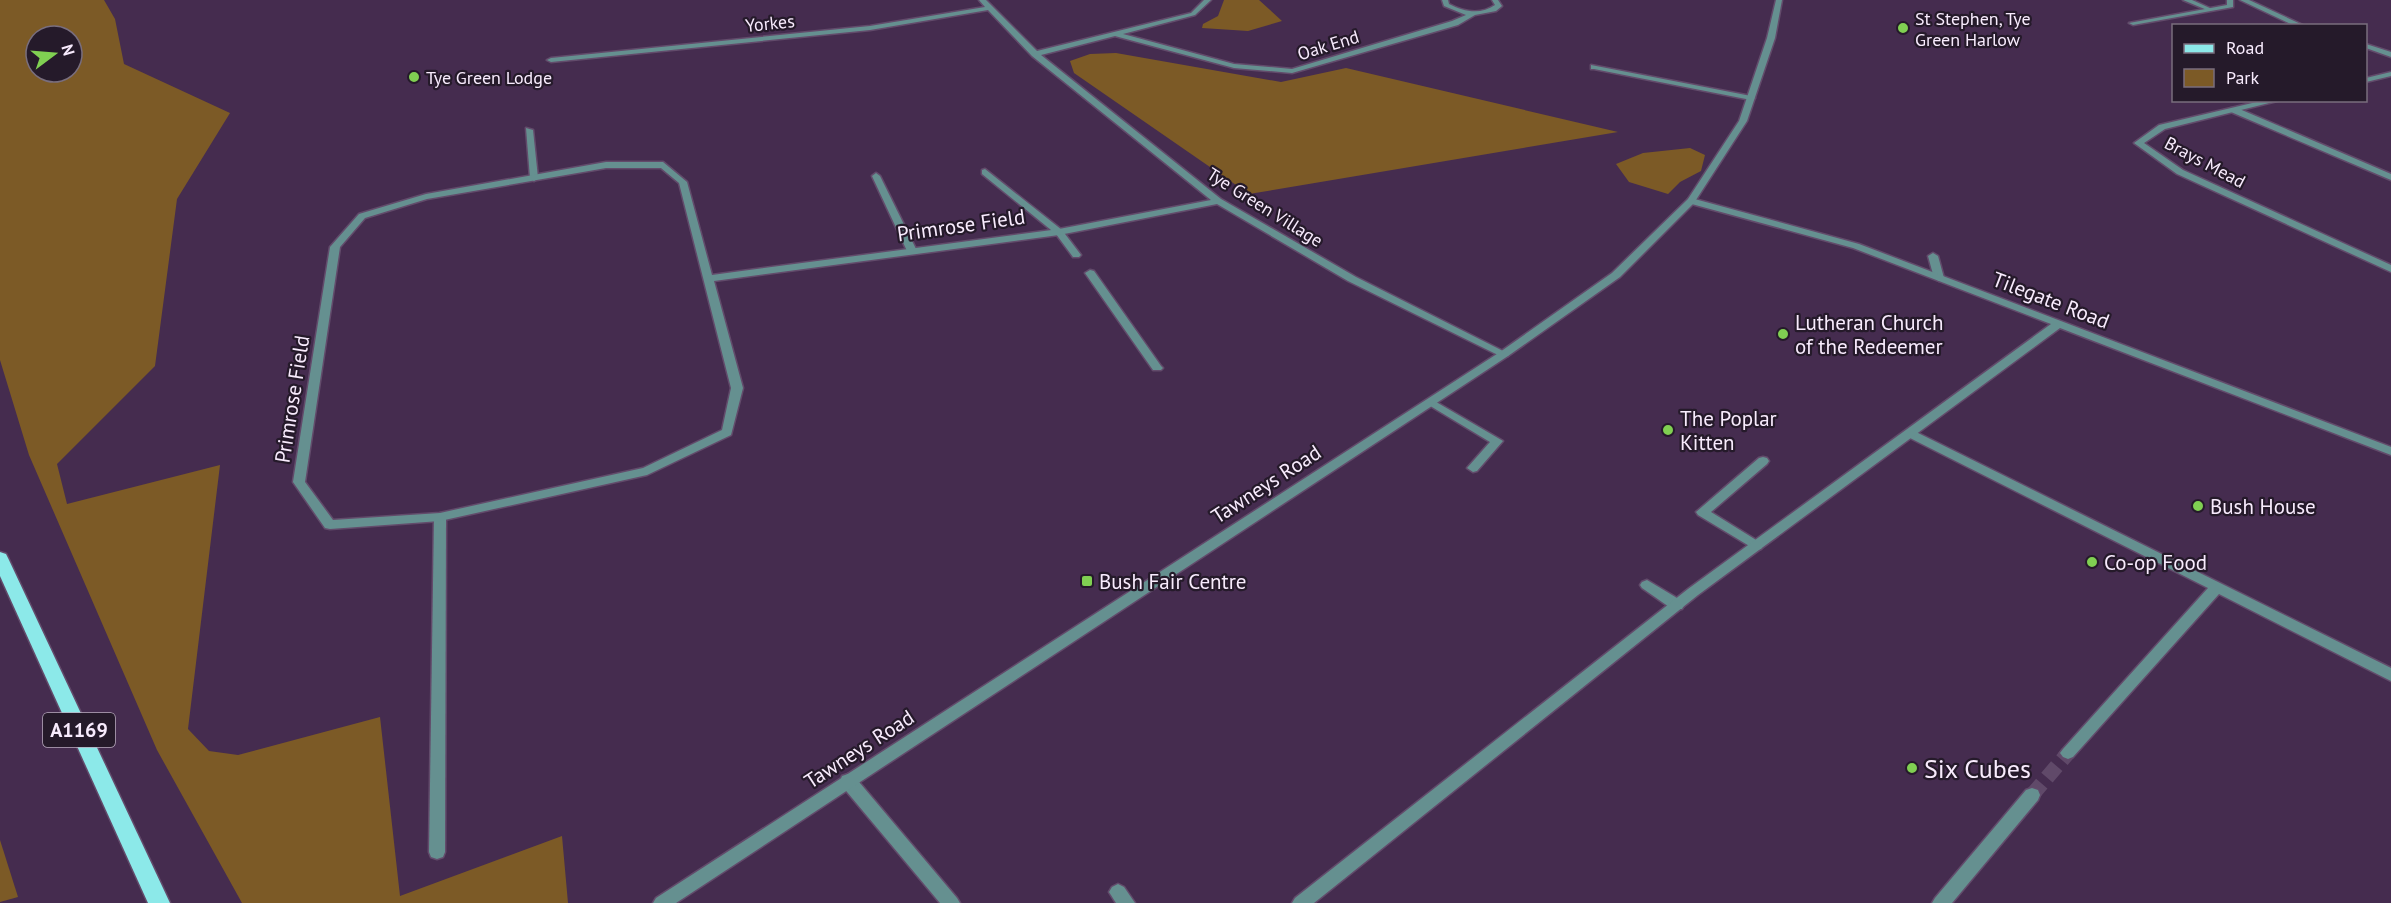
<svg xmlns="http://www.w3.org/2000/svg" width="2391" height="903" font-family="'PT Sans',sans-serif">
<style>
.green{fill:#7c5a26;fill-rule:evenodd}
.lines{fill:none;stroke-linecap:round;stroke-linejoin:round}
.pedestrian-tunnel{stroke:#604969;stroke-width:15;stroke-dasharray:15 8;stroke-linecap:butt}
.service-casing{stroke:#624b6b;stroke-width:3}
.pedestrian-casing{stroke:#624b6b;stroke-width:3}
.minor-casing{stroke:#624b6b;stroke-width:3}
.tertiary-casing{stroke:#624b6b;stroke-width:3}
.primary-casing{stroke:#624b6b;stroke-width:3}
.service{fill:#659090;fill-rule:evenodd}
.pedestrian{fill:#659090;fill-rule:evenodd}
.minor{fill:#659090;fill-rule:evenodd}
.tertiary{fill:#659090;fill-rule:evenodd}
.primary{fill:#8ce9e9;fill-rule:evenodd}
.poi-dot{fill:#80d052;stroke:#251a2a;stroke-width:2}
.labels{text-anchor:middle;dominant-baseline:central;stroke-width:4.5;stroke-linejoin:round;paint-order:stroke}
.far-poi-label{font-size:18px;fill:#f8ebfd;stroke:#251a2a;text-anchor:start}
.far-street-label{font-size:18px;fill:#f8ebfd;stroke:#251a2a}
.shield{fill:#251a2a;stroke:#b9acbe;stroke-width:1.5}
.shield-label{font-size:20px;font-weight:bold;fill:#f8ebfd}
.street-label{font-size:21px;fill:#f8ebfd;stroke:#251a2a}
.poi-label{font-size:21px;fill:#f8ebfd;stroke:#251a2a;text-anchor:start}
.near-poi-label{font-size:26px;fill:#f8ebfd;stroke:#251a2a;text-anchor:start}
</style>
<rect width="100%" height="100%" fill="#452c4f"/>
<g class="green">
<path d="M0 0H104L115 19 124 64 230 113 177 199 155 366 57 464 67 504 220 465 188 729 209 751 238 755 380 717 400 896 562 836 568 903H242L157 750 29 455 0 360ZM36 36H72V72H36Z"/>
<path d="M1224 0H1259L1282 21 1248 31 1202 28 1203 24 1218 16Z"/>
<path d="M1116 53 1281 82 1346 68 1618 132 1249 194 1074 73 1070 61 1090 54Z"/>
<path d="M1690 148 1705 155 1701 171 1680 182 1668 194 1629 182 1616 164 1643 153Z"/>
<path d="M0 840 18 897 0 902Z"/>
</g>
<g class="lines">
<path class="pedestrian-tunnel" d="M2032 795 2068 753"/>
<defs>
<g id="service">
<path d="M2183 0H2192L2212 9 2207 10Z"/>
<path d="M1591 65 1751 96 1755 98 1751 100 1594 69H1591Z"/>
<path d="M2231 108H2237L2391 174V180L2231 112Z"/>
<path d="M526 128 533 130 538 178 534 181 530 178Z"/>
<path d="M985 169 1062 230 1081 255 1079 257H1073L1056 234 982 174V170Z"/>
<path d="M876 173 880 176 917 251 915 253H909L907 251 872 176Z"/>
<path d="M1933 253 1938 256 1944 278 1943 280 1939 281 1934 278 1928 256Z"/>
<path d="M1090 270 1094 271 1161 366 1163 368 1161 370H1153L1085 273Z"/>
<path d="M1431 399 1503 441 1477 471 1473 472 1467 468 1490 442 1427 404 1425 402Z"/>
<path d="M1763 457 1767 458 1769 461 1767 464 1711 512 1761 543 1763 546 1761 549 1756 550 1698 515 1696 512 1759 458Z"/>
<path d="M440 513 446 517 445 852 443 857 437 859 431 857 429 852 434 517Z"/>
<path d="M1647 580 1682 601 1684 605 1682 609H1672L1642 588 1640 585 1642 582Z"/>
<path d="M1118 884 1124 887 1135 903H1116L1109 892 1112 887Z"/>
</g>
<g id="pedestrian">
<path d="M1910 429 2391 668V681L2219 594 2073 757 2068 759 2063 757 2060 753 2063 749 2208 588 1906 436 1904 433Z"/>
<path d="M2032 788 2038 790 2040 795 2038 800 1952 903H1932L1935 898 2026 790Z"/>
</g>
<g id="minor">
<path d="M979 0H986L1037 51 1191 13 1204 0H1211L1195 15 1123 34 1234 64 1292 69 1452 21 1466 15 1444 6 1442 0H1448L1449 4C1464 12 1481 15 1495 5L1492 0H1498L1502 6 1496 11 1475 15 1458 25 1292 73 1234 68 1115 36 1041 55 1221 199 1356 277 1509 354 1508 356H1500L1348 281 1217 204 1059 235 714 281 743 388 731 435 647 475 440 521 330 529 325 528 293 482 330 247 359 214 426 194 606 162H663L687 182 712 275 1059 229 1211 200 1032 56 988 10 870 30 551 62 547 60 551 58 870 26 985 7ZM606 168H661L679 183 731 388 722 430 643 468 440 513 333 520 305 482 340 247 365 218 427 199Z"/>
<path d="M2227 0H2233V7L2133 25 2129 23 2227 5Z"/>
<path d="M2240 0H2249L2305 26H2295Z"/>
<path d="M2366 44 2391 52V57L2366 48Z"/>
<path d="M2391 72V76L2366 82V78Z"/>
<path d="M2265 100H2281L2165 129 2144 143 2183 170 2391 265V272L2177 174 2134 143 2159 125Z"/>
<path d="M1691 198 1859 244 2391 447V455L2060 328 1698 595 1314 903H1292L1295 898 1688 589 2051 324 1853 248 1688 203V199Z"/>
<path d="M848 774 854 776 957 898 960 903H940L842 786 840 781 842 776Z"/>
</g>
<path id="tertiary" d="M1776 0H1782L1775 38 1747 121 1694 203 1620 277 1508 356 676 903H653L656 898 1500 352 1612 273 1688 199 1739 121 1767 38Z"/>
<path id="primary" d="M0 552 6 554 8 558 170 903H148L0 576Z"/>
</defs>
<use href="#service" class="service-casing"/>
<use href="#pedestrian" class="pedestrian-casing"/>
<use href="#minor" class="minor-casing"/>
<use href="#tertiary" class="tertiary-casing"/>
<use href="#primary" class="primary-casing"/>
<use href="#service" class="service"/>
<use href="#pedestrian" class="pedestrian"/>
<use href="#minor" class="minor"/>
<use href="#tertiary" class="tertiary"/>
<use href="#primary" class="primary"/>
</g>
<g class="poi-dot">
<circle cx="1903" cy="28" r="6"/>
<circle cx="414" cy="77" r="6"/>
<circle cx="1783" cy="334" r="6"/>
<circle cx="1668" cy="430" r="6"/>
<circle cx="2198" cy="506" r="6"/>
<circle cx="2092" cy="562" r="6"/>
<rect x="1081" y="575" width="12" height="12" rx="3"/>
<circle cx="1912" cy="768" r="6"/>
</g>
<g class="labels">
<g class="far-poi-label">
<text x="1915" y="18">St Stephen, Tye<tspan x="1915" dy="21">Green Harlow</tspan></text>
<text x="426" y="77">Tye Green Lodge</text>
</g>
<g class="far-street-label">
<text transform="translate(770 23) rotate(-6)">Yorkes</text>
<text transform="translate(1328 45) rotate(-17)">Oak End</text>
<text transform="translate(2205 162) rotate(28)">Brays Mead</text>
<text transform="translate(1265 207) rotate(32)">Tye Green Village</text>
</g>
<rect class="shield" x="43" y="713" width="72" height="34" rx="4.5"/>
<g class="shield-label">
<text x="79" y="730">A1169</text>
</g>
<g class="street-label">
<text transform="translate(961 225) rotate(-8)">Primrose Field</text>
<text transform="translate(2051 300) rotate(21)">Tilegate Road</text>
<text transform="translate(292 399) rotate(-81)">Primrose Field</text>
<text transform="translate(1266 484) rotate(-33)">Tawneys Road</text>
<text transform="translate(859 749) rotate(-33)">Tawneys Road</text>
</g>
<g class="poi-label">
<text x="1795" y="322">Lutheran Church<tspan x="1795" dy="24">of the Redeemer</tspan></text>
<text x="1680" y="418">The Poplar<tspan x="1680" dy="24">Kitten</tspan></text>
<text x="2210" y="506">Bush House</text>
<text x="2104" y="562">Co-op Food</text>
<text x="1099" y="581">Bush Fair Centre</text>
</g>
<g class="near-poi-label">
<text x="1924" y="768">Six Cubes</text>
</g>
</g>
<rect x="2172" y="24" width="195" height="78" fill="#251a2a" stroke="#796e7e" stroke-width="1.5"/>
<rect x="2184" y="44" width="30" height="9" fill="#8ce9e9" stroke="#796e7e" stroke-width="1.5"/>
<text x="2226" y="54" font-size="18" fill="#f8ebfd">Road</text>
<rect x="2184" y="69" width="30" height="18" fill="#7c5a26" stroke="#796e7e" stroke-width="1.5"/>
<text x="2226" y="84" font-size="18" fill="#f8ebfd">Park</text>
<g transform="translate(54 54) rotate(74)"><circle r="28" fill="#251a2a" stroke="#796e7e" stroke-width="1.5"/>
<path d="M0-4.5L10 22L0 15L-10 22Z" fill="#80d052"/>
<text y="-9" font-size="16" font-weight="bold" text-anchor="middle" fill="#f8ebfd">N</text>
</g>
</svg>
